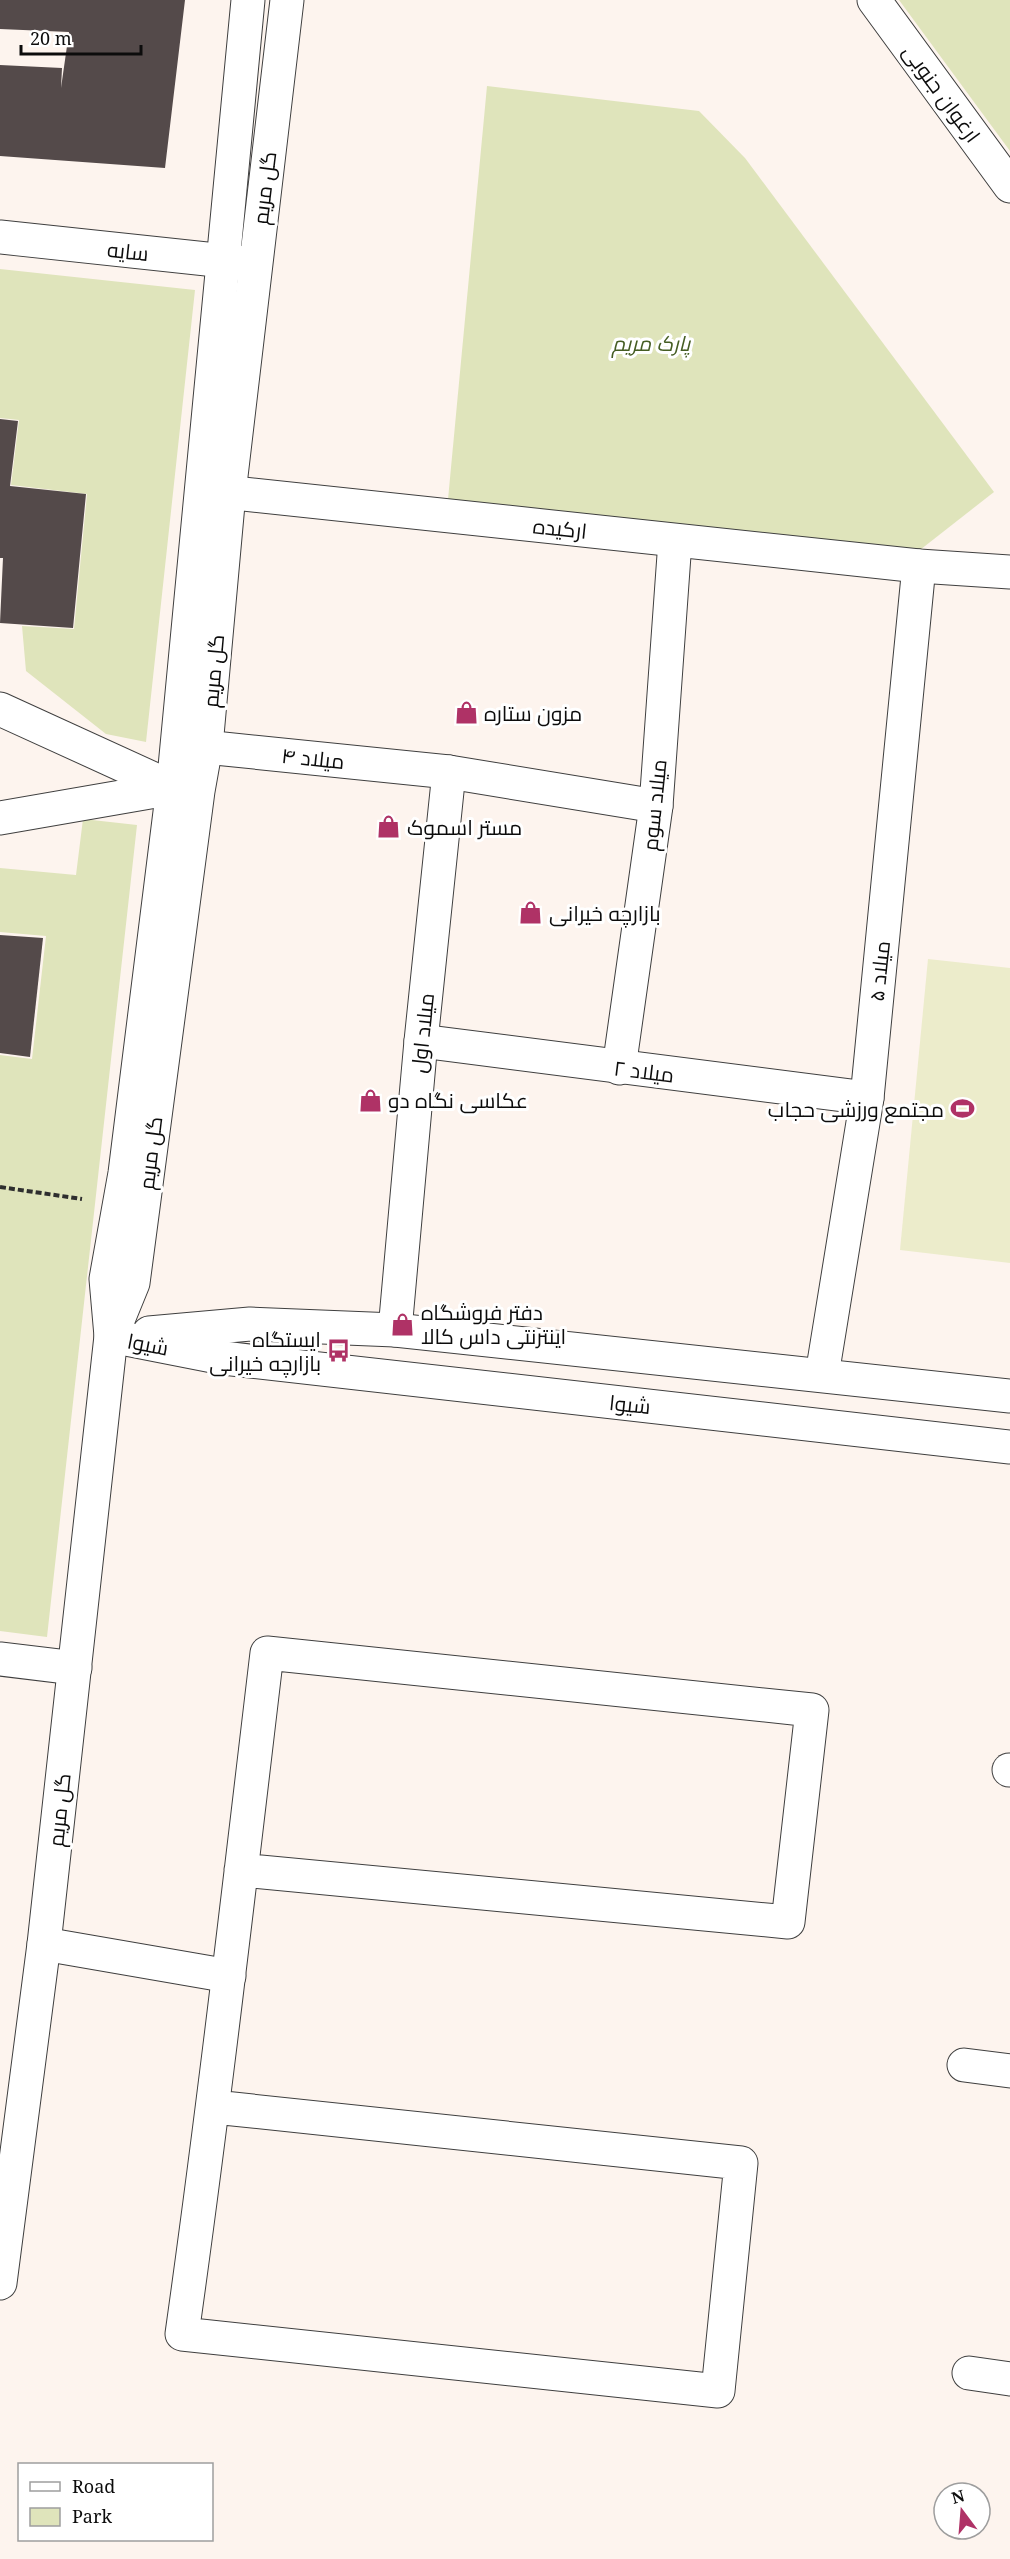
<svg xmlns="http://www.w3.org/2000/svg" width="1010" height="2559" font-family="'Noto Serif',Cairo,serif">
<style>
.green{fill:#dfe4bb}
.pitch{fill:#ececcb}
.building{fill:#544a4a}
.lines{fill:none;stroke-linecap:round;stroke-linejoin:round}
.minor-casing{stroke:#3f3f3f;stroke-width:35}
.path{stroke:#2e2e2e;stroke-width:4;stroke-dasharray:6 3;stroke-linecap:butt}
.minor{stroke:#fff;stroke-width:33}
.labels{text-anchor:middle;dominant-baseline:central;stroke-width:6;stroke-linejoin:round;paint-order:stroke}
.street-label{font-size:21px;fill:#0c0c0c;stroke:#fff}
.park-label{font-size:21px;font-style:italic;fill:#455d23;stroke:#fff}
.poi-label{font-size:21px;fill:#0c0c0c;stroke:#fff;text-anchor:start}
</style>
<rect width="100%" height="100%" fill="#fdf4ee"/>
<g class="green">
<path d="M899 0H1010V151Z"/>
<path d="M487 86 699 111 745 158 994 492 911 557 447 510Z"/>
<path d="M0 269 195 290 146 742 106 734 26 671 22 626 74 629 87 494 11 485 19 420 0 418Z"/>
<path d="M83 819 137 825 47 1637 0 1631V1055L32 1059 46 936 0 932V868L76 875Z"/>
</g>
<path class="pitch" d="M928 959 1010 968V1263L900 1250Z"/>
<g class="building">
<path d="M0 0H185L165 168 0 156V65L62 68 61 88 69 32 0 29Z"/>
<path d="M0 419 18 421 10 486 86 494 73 628 0 623 3 558H0Z"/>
<path d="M0 935 43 938 30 1057 0 1053Z"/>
</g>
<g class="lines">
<defs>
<g id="minor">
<path d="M874 0 1010 186"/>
<path d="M0 237 244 263"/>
<path d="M206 490 919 566 1010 572"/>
<path d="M0 709 173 788"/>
<path d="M185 745 449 772 656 806"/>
<path d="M0 818 173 788 193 790"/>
<path d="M421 1041 867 1098"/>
<path d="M619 1068 656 806 675 541"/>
<path d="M395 1330 421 1041 449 772"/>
<path d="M113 1332 133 1283 198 791 206 746 229 493 287 0"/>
<path d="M149 1333 250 1324 395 1330 1010 1396"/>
<path d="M111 1336 223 1358 1010 1447"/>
<path d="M822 1375 867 1098 919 566"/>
<path d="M0 1659 75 1668"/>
<path d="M1009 1770H1010"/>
<path d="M44 1944 229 1976"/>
<path d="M964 2065 1010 2071"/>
<path d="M214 2107 741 2163 718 2391 182 2334C214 2107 240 1880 267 1653L812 1710 788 1922 241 1870"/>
<path d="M0 2283 44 1944 111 1336 106 1279 125 1173 173 788 248 0"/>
<path d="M969 2373 1010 2379"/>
</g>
</defs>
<use href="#minor" class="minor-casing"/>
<path class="path" d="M0 1187 82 1199"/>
<use href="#minor" class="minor"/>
</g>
<defs>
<symbol id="shop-bare" viewBox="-9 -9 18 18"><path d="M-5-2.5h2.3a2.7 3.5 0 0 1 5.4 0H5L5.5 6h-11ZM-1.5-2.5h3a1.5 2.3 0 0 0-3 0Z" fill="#af3266" stroke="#fff" stroke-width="2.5" paint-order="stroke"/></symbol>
<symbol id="stadium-bare" viewBox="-9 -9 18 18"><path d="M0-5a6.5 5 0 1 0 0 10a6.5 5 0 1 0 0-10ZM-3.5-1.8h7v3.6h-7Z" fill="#af3266" stroke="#fff" stroke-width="2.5" paint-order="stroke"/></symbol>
<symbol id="bus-bare" viewBox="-9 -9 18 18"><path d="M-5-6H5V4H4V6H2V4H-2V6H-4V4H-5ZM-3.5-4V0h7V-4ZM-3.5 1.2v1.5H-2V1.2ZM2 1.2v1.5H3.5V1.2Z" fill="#af3266" stroke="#fff" stroke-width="2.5" paint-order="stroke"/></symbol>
</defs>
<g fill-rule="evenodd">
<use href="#shop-bare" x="450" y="696" width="33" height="33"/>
<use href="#shop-bare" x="372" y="810" width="33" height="33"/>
<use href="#shop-bare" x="514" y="896" width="33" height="33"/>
<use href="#shop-bare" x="354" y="1084" width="33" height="33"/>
<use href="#stadium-bare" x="946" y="1092" width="33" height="33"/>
<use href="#shop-bare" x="386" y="1308" width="33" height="33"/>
<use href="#bus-bare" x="322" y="1334" width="33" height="33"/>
</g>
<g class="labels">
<g class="street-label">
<text transform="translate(942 93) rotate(54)">ارغوان جنوبی</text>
<text transform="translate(264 188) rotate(-83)">گل مریم</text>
<text transform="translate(128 251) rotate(6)">سایه</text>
<text transform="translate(560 528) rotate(6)">ارکیده</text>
<text transform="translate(213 671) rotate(-85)">گل مریم</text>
<text transform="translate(313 758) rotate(6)">میلاد ۴</text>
<text transform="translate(654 805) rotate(-84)">میلاد سوم</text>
<text transform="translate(879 971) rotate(-84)">میلاد ۵</text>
<text transform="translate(422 1033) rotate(-84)">میلاد اول</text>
<text transform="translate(644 1071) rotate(7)">میلاد ۲</text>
<text transform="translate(150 1153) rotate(-83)">گل مریم</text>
<text transform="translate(148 1344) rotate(11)">شیوا</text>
<text transform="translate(630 1404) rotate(6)">شیوا</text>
<text transform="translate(59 1810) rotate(-84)">گل مریم</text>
</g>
<g class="park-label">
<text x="651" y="343">پارک مریم</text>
</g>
<g class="poi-label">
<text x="484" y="713">مزون ستاره</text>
<text x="407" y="827">مستر اسموک</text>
<text x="549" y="913">بازارچه خیرانی</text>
<text x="388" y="1100">عکاسی نگاه دو</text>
<text x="944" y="1109" text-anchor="end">مجتمع ورزشی حجاب</text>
<text x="421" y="1312">دفتر فروشگاه<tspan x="421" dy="24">اینترنتی داس کالا</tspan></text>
<text x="321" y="1339" text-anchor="end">ایستگاه<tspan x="321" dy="24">بازارچه خیرانی</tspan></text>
</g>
</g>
<rect x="18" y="2463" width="195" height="78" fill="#ffffff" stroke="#9e9e9e" stroke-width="1.5"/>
<rect x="30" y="2482" width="30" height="9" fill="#ffffff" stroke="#9e9e9e" stroke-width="1.5"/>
<text x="72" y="2493" font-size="18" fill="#0c0c0c">Road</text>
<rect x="30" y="2508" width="30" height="18" fill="#dfe4bb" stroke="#9e9e9e" stroke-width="1.5"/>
<text x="72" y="2523" font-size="18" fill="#0c0c0c">Park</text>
<g transform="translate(962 2511) rotate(344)"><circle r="28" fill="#ffffff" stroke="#9e9e9e" stroke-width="1.5"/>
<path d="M0-4.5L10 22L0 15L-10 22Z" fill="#af3266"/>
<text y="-9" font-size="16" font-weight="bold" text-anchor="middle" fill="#0c0c0c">N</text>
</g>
<path d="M21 45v9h120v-9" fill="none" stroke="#0c0c0c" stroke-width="3"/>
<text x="30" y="45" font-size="18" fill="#0c0c0c" stroke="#ffffff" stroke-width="4.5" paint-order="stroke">20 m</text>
</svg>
